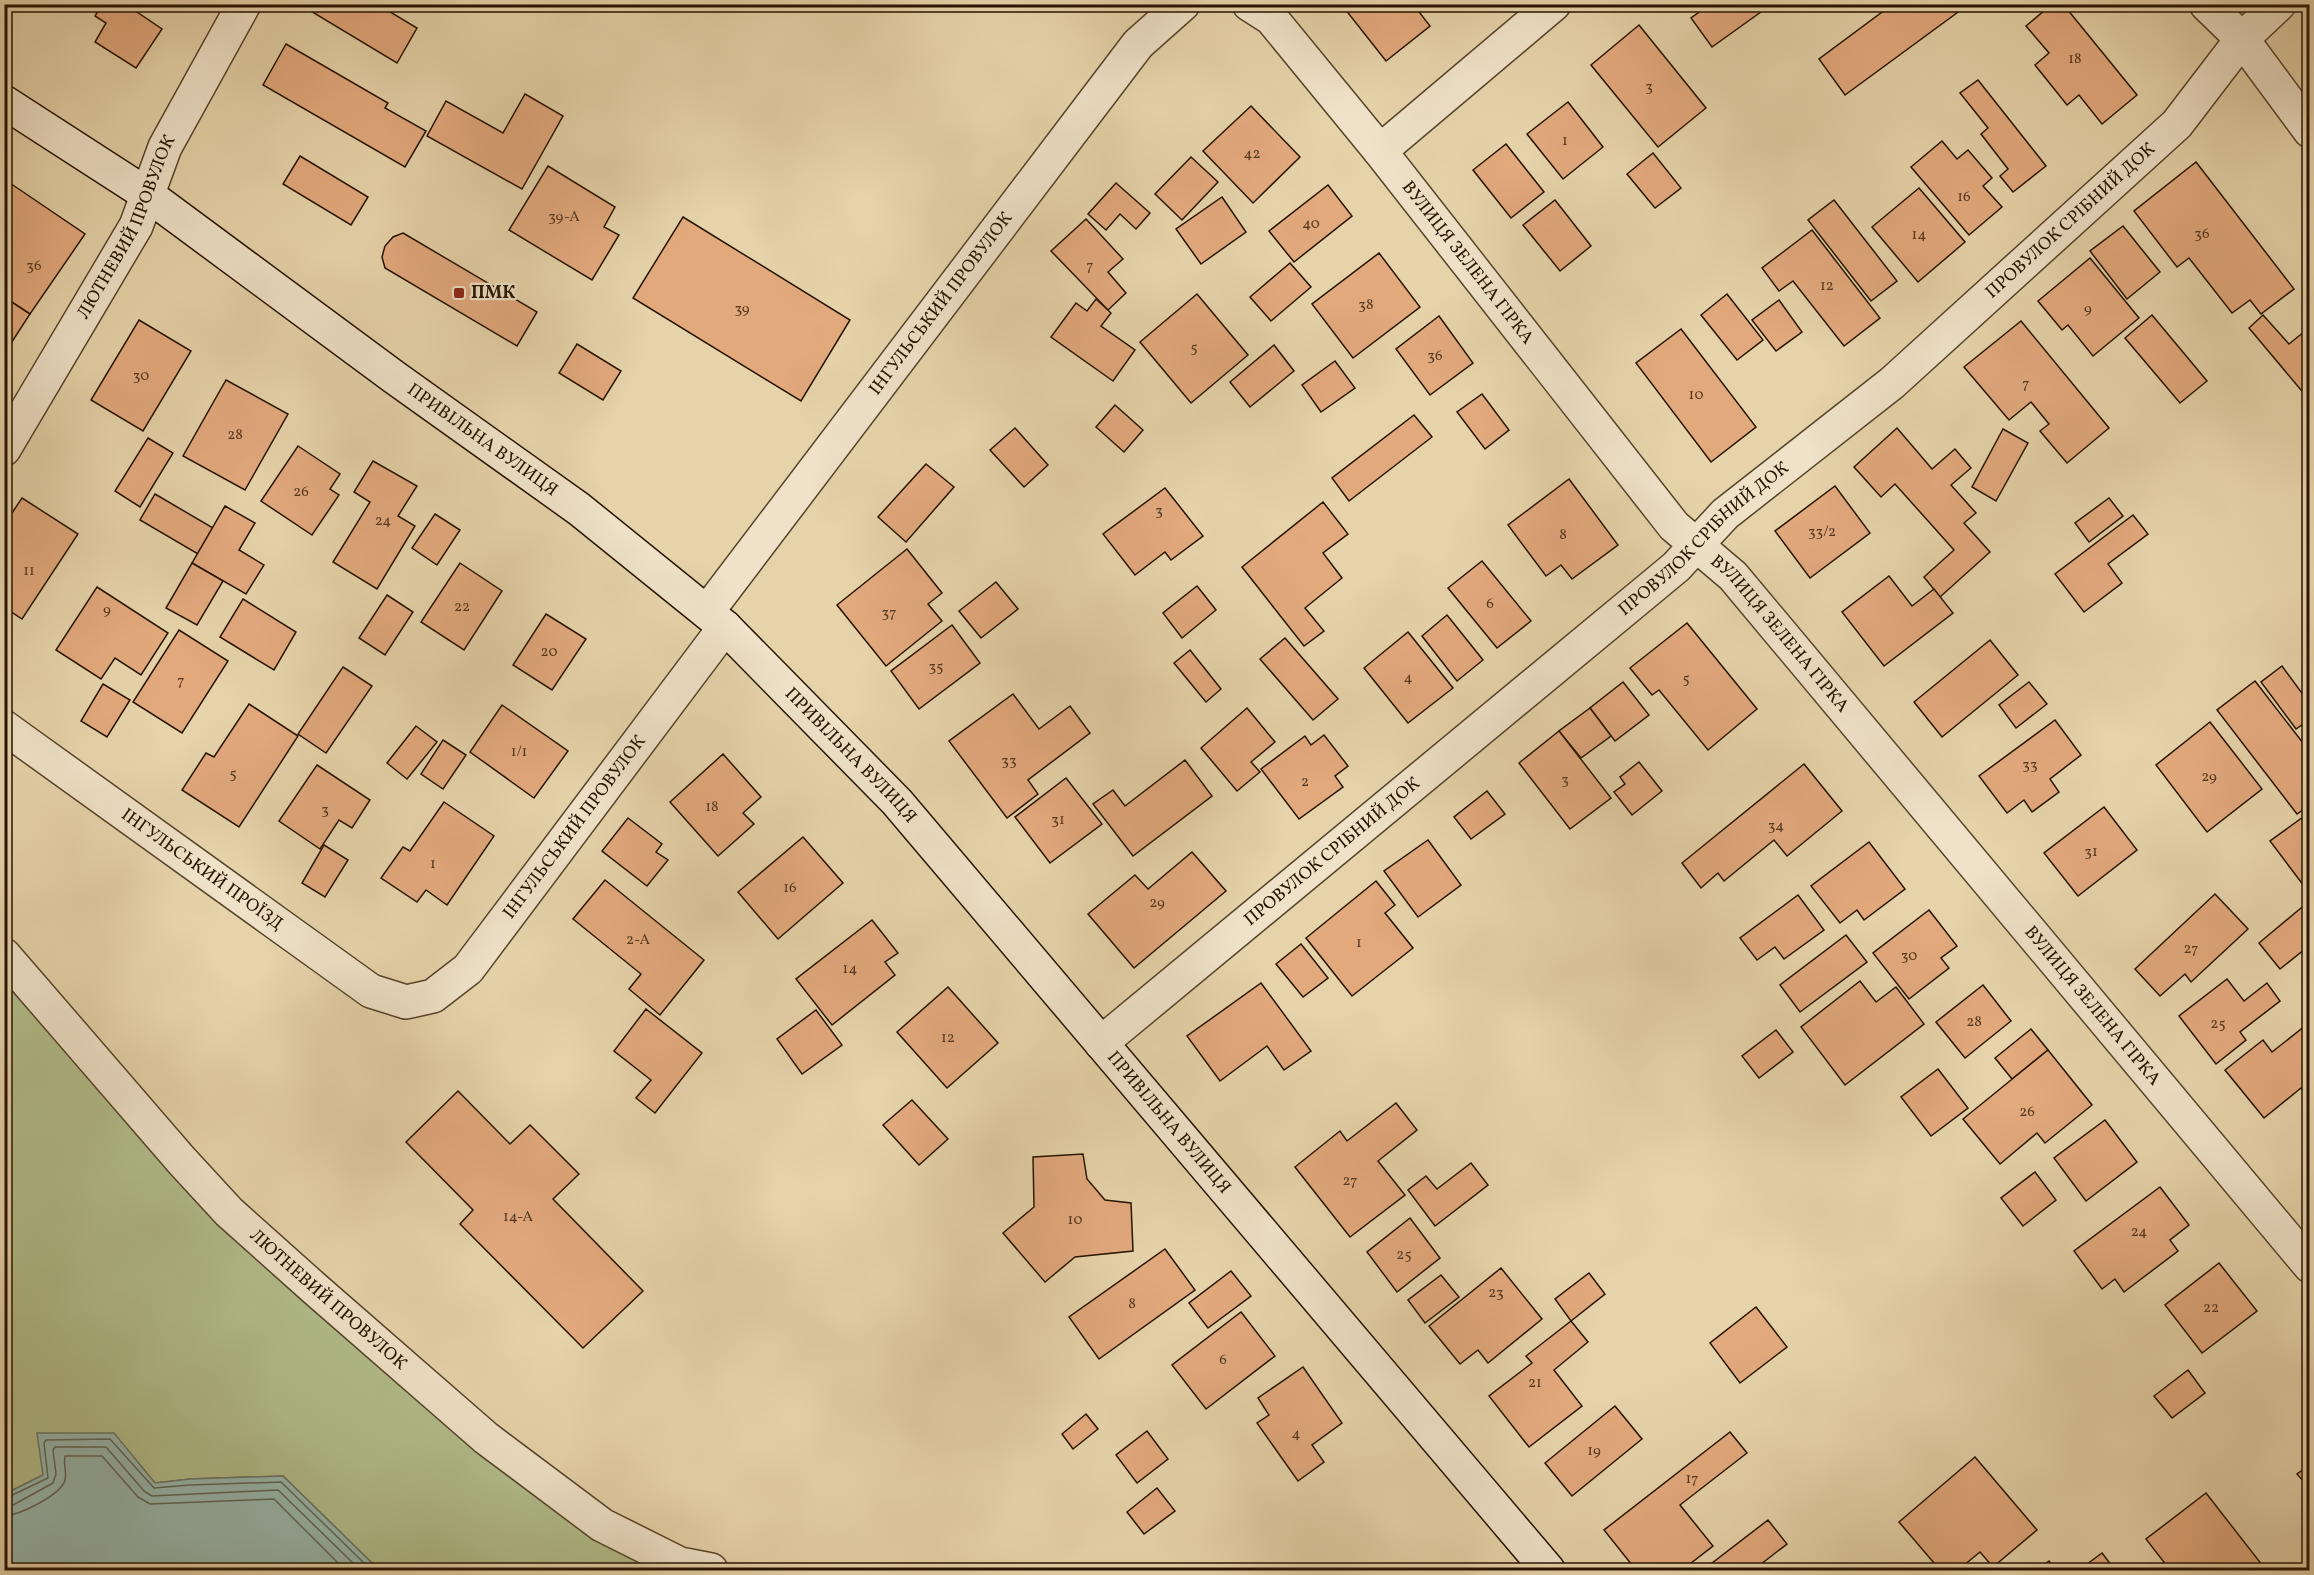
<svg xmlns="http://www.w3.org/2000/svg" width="2314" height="1575" font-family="Vollkorn,serif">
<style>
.green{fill:#b1bd8b;stroke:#6c6846;stroke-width:1.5}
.water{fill:#97b7ae;stroke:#6a7568;stroke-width:1.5}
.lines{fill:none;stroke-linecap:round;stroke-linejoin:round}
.shore{stroke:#5e6557;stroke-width:1.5}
.building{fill:#e2a97d;stroke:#261300;stroke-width:1.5}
.street-casing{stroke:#56432a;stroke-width:36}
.secondary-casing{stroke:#261300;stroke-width:36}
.street{stroke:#efe2c8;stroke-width:33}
.secondary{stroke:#efe2c8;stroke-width:33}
.poi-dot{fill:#8f2418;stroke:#efe2c8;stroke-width:2}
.labels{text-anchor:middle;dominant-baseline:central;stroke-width:4.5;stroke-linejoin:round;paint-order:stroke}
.number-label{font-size:15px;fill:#55381f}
.street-label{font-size:18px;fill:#261300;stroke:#efe2c8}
.poi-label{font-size:18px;font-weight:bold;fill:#261300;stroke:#efe2c8;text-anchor:start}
</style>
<rect width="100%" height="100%" fill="#e6d3aa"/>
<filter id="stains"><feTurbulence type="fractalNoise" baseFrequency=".00333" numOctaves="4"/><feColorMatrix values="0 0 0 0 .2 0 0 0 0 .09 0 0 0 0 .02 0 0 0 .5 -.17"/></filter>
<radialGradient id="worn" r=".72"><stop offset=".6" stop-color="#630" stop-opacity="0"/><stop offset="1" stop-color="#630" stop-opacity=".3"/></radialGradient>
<path class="green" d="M4 937 194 1157 239 1205 595 1511 677 1552 756 1570H366L373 1564 283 1476 190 1479 155 1483 113 1433 43 1475 5 1494Z"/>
<path class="water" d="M37 1433H114L155 1483 190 1479 283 1476 373 1564 366 1570H5V1494L43 1475Z"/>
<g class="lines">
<g class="shore">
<path d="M4 1499 48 1478 44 1443 46 1440 110 1439 154 1488 190 1485 281 1482 363 1562 362 1570"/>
<path d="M4 1507 13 1505 53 1483 56 1474 53 1450 55 1447H106L144 1491 152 1496 278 1490 354 1564 355 1570"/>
<path d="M4 1516C20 1515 61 1495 65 1480 67 1472 63 1464 65 1456H102L138 1497 150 1504 274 1499 345 1570"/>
</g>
</g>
<g class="building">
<path d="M102 4H125L162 29 136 68 95 42 106 23 95 16Z"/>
<path d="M306 4H377L417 28 397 63 304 7Z"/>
<path d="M1341 4H1413L1430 26 1386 61Z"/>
<path d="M1698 4H1772L1712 47 1691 18 1702 10Z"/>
<path d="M1893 4H1969L1845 95 1819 59Z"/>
<path d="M2052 4H2063L2137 95 2102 124 2079 95 2067 105 2035 65 2049 53 2026 26Z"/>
<path d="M1639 25 1706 108 1658 147 1591 65Z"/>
<path d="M286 44 388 103 385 108 426 131 405 167 263 85Z"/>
<path d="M1978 80 2046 166 2013 192 2000 176 2008 169 1981 134 1988 128 1960 93Z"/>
<path d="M525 94 563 116 522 189 427 136 446 101 503 133Z"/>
<path d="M1568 102 1603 147 1563 179 1527 134Z"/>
<path d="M1251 106 1300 157 1253 203 1203 151Z"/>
<path d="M1942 141 1957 159 1968 150 1992 178 1983 186 2002 207 1969 235 1911 167Z"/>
<path d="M1506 144 1544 192 1511 218 1473 170Z"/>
<path d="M1653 153 1681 188 1655 208 1627 174Z"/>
<path d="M300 156 368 197 351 225 283 184Z"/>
<path d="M1191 157 1218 182 1182 220 1155 194Z"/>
<path d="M2196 162 2294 289 2261 314 2250 300 2232 313 2189 258 2177 267 2134 211Z"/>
<path d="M548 166 615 207 604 227 619 235 592 280 509 230Z"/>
<path d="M4 179 85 234 30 314 4 297Z"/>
<path d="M1116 183 1150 213 1136 229 1120 214 1106 230 1088 214Z"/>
<path d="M1328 185 1352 216 1294 262 1269 231Z"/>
<path d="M1919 188 1965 242 1918 282 1872 227Z"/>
<path d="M1222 197 1246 232 1201 264 1176 229Z"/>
<path d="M1555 200 1591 246 1560 271 1523 225Z"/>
<path d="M1834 200 1897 281 1871 301 1808 220Z"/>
<path d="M683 217 850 320 801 401 633 298Z"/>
<path d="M1086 219 1123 259 1108 272 1126 293 1108 310 1051 251Z"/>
<path d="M2123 226 2160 272 2127 299 2090 251Z"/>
<path d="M1812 230 1880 318 1844 346 1793 281 1779 291 1762 268Z"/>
<path d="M403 233 537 312 517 346 385 268 382 257 385 246 393 237Z"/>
<path d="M1379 253 1420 307 1353 358 1312 304Z"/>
<path d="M2090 258 2139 318 2093 356 2068 325 2062 330 2038 301Z"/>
<path d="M1290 263 1311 287 1271 321 1250 297Z"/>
<path d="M1197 294 1248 355 1191 403 1140 342Z"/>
<path d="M1727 294 1763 340 1737 360 1701 315Z"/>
<path d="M4 297 30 314 6 351 4 350Z"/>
<path d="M1096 299 1111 313 1101 326 1135 350 1113 381 1051 337 1076 303 1087 311Z"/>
<path d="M1779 300 1802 332 1776 351 1752 320Z"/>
<path d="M2152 315 2207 381 2180 403 2125 338Z"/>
<path d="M2263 315 2289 344 2310 327V393L2306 396 2249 328Z"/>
<path d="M1439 316 1473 363 1430 395 1396 349Z"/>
<path d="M139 320 191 351 143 431 91 400Z"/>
<path d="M2021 321 2109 428 2067 463 2040 431 2049 424 2031 402 2009 420 1964 367Z"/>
<path d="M1681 329 1756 427 1711 462 1636 363Z"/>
<path d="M577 344 621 371 603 400 559 373Z"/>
<path d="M1274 345 1294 371 1250 407 1230 382Z"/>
<path d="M1335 361 1355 388 1321 412 1302 385Z"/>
<path d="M226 380 288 414 245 490 183 456Z"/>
<path d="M1482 394 1509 430 1485 449 1457 412Z"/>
<path d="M1115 405 1143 430 1124 452 1096 427Z"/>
<path d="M1414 415 1432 437 1349 501 1332 478Z"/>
<path d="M1015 428 1048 465 1024 487 990 450Z"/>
<path d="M1897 428 1932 469 1955 449 1971 468 1951 485 1976 513 1964 523 1990 552 1940 597 1924 577 1954 550 1895 484 1881 497 1854 467Z"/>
<path d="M2003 429 2028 443 1996 501 1972 487Z"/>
<path d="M148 438 173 453 140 507 115 491Z"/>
<path d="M298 446 340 474 330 489 339 495 312 535 261 501Z"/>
<path d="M373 461 417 486 398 516 415 526 377 589 333 562 370 502 354 492Z"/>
<path d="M926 464 954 487 906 542 878 517Z"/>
<path d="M1569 479 1618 545 1572 579 1561 565 1546 576 1508 525Z"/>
<path d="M1835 486 1870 533 1810 578 1775 531Z"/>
<path d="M1165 488 1203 536 1171 560 1165 552 1135 575 1103 534Z"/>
<path d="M155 494 213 528 198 554 140 520Z"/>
<path d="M22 498 78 534 22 619 4 607V525Z"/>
<path d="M2109 498 2123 516 2089 542 2075 523Z"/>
<path d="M1323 502 1348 534 1323 553 1342 578 1305 608 1324 631 1304 646 1242 567Z"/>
<path d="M225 506 255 523 239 550 264 565 246 594 192 563Z"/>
<path d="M435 514 460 530 437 565 412 548Z"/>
<path d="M2133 515 2148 534 2108 564 2122 583 2084 612 2055 574Z"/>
<path d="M907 549 942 593 928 604 942 621 886 666 837 605Z"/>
<path d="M1482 561 1531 621 1497 648 1448 588Z"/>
<path d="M192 563 223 581 197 625 166 608Z"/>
<path d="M460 563 502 591 464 650 421 622Z"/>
<path d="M1889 576 1912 606 1934 589 1953 613 1884 666 1842 612Z"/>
<path d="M996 582 1018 609 981 638 959 611Z"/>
<path d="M1197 586 1216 610 1182 638 1163 613Z"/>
<path d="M97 587 168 633 141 675 115 658 101 679 56 650Z"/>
<path d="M387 595 413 612 385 655 359 638Z"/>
<path d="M243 599 296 632 274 670 220 637Z"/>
<path d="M546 614 586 639 552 690 513 665Z"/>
<path d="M1447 615 1483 660 1457 681 1422 636Z"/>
<path d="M1687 623 1757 709 1708 750 1659 690 1652 695 1630 668Z"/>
<path d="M952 625 980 663 919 709 891 671Z"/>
<path d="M179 630 228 661 182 733 133 702Z"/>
<path d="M1408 632 1453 688 1408 723 1364 668Z"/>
<path d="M1285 638 1338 699 1313 720 1260 659Z"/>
<path d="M1990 640 2018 675 1942 737 1914 702Z"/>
<path d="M1190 650 1221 689 1206 702 1174 663Z"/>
<path d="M2282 666 2310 704V719L2296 729 2261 682Z"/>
<path d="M343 667 372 686 326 753 298 734Z"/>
<path d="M2255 681 2310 752V805L2297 814 2217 710Z"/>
<path d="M1623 682 1649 715 1615 741 1590 708Z"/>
<path d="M2029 682 2047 704 2016 728 1999 705Z"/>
<path d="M103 684 130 700 107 737 81 721Z"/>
<path d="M1013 694 1039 729 1070 706 1090 733 1028 780 1038 794 1007 818 949 741Z"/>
<path d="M249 704 298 736 239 827 182 790 206 753 214 757Z"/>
<path d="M502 705 568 751 534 798 470 752Z"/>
<path d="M1247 708 1275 742 1251 762 1260 772 1237 791 1201 748Z"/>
<path d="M1590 708 1611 736 1581 758 1559 731Z"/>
<path d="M2055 720 2081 755 2050 779 2059 792 2032 812 2024 800 2007 813 1979 776Z"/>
<path d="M2210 722 2262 789 2207 832 2156 765Z"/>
<path d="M416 726 437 742 407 779 387 763Z"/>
<path d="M1559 731 1611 798 1570 829 1519 763Z"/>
<path d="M1324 735 1348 766 1335 776 1343 787 1299 819 1261 769 1305 736 1311 745Z"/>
<path d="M443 740 466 755 443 789 421 774Z"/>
<path d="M723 754 761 797 743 813 754 824 718 856 670 802Z"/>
<path d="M1185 760 1212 796 1133 856 1093 804 1113 790 1125 806Z"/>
<path d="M1639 762 1662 791 1632 815 1614 792 1625 784 1620 777Z"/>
<path d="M1804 764 1842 811 1787 856 1774 840 1724 881 1718 873 1701 888 1682 863Z"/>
<path d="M317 765 370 800 352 828 339 820 320 849 279 821Z"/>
<path d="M1066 778 1102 824 1050 863 1015 817Z"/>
<path d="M1487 791 1505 814 1471 839 1454 817Z"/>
<path d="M444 802 494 836 447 905 426 890 417 902 381 878 403 847 410 851Z"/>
<path d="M2104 807 2137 850 2078 896 2044 853Z"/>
<path d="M2310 812V882L2304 886 2270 841Z"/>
<path d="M628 818 662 844 656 852 668 860 647 886 602 851Z"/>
<path d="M803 837 843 883 778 939 738 892Z"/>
<path d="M1428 840 1461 885 1418 917 1384 871Z"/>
<path d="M1869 842 1905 889 1864 920 1857 910 1840 923 1811 886Z"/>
<path d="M324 845 348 860 325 897 302 883Z"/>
<path d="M1192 852 1226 891 1134 968 1088 914 1135 875 1148 889Z"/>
<path d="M605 880 704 960 660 1015 629 989 641 974 573 919Z"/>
<path d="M1376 881 1395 905 1385 913 1413 948 1352 996 1306 938Z"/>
<path d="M2215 894 2248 929 2191 982 2185 974 2160 996 2135 969Z"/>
<path d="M1798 895 1824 930 1784 959 1775 947 1757 960 1740 938Z"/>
<path d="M2307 903 2310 907V945L2280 969 2259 943Z"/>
<path d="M1929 910 1957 946 1941 958 1949 968 1909 999 1873 953Z"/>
<path d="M872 920 898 953 885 962 895 975 832 1025 796 979Z"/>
<path d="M1846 935 1867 962 1800 1012 1780 985Z"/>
<path d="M1301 944 1328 978 1303 997 1276 964Z"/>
<path d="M2227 979 2244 1001 2267 983 2280 1001 2240 1032 2246 1040 2216 1064 2179 1016Z"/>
<path d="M1860 981 1876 1002 1896 987 1924 1024 1845 1085 1801 1027Z"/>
<path d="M1261 983 1311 1051 1284 1070 1267 1046 1220 1081 1187 1036Z"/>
<path d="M1983 985 2011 1021 1965 1058 1936 1022Z"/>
<path d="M948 987 998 1043 947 1088 897 1032Z"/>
<path d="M646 1009 702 1053 655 1113 636 1098 651 1080 614 1051Z"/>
<path d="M816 1010 842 1045 802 1074 777 1039Z"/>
<path d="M2310 1022V1099L2301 1088 2264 1118 2225 1070 2263 1040 2272 1052Z"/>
<path d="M2031 1029 2048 1050 2012 1079 1995 1058Z"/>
<path d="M1776 1030 1793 1052 1759 1078 1742 1056Z"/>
<path d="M2048 1050 2092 1105 2045 1143 2037 1133 2000 1164 1963 1119Z"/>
<path d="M1938 1069 1968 1108 1931 1136 1901 1097Z"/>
<path d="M458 1091 510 1144 530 1125 579 1174 553 1199 643 1291 583 1348 460 1224 473 1210 406 1142Z"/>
<path d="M912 1100 948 1139 919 1165 883 1125Z"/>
<path d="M1396 1103 1417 1130 1378 1161 1405 1195 1350 1237 1295 1167 1340 1131 1347 1141Z"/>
<path d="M2105 1120 2137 1162 2086 1201 2054 1158Z"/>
<path d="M1083 1154 1087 1179 1105 1200 1131 1203 1133 1251 1075 1257 1045 1282 1003 1233 1034 1207 1033 1157Z"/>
<path d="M1471 1163 1488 1185 1435 1226 1408 1190 1426 1176 1437 1189Z"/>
<path d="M2035 1172 2056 1200 2023 1226 2001 1198Z"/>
<path d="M2160 1187 2189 1225 2170 1240 2178 1251 2124 1292 2115 1279 2102 1289 2074 1251Z"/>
<path d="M1410 1218 1440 1258 1397 1292 1367 1252Z"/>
<path d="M1165 1249 1195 1290 1099 1359 1069 1317Z"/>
<path d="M2219 1263 2257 1311 2202 1353 2165 1305Z"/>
<path d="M1501 1268 1542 1319 1488 1363 1478 1350 1460 1364 1429 1326Z"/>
<path d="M1231 1271 1251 1296 1208 1328 1189 1303Z"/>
<path d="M1589 1273 1605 1294 1571 1321 1555 1299Z"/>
<path d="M1441 1275 1459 1297 1425 1323 1408 1300Z"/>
<path d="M1756 1307 1787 1347 1740 1383 1710 1343Z"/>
<path d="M1241 1312 1275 1356 1206 1409 1172 1365Z"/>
<path d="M1571 1321 1588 1342 1554 1370 1582 1406 1529 1447 1489 1396 1532 1363 1526 1356Z"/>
<path d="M1303 1367 1342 1423 1312 1445 1324 1462 1298 1481 1257 1423 1269 1415 1258 1398Z"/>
<path d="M2188 1370 2205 1393 2172 1418 2154 1396Z"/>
<path d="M1615 1406 1642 1439 1572 1496 1545 1463Z"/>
<path d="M1086 1414 1098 1429 1073 1449 1062 1434Z"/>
<path d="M1147 1431 1168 1459 1137 1483 1116 1455Z"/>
<path d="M1730 1432 1747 1453 1680 1505 1713 1546 1682 1570H1636L1604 1530Z"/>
<path d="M1975 1457 2037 1530 1993 1567 1980 1552 1958 1570H1940L1899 1522Z"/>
<path d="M2310 1465V1489L2297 1474Z"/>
<path d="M1157 1488 1175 1511 1144 1534 1127 1512Z"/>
<path d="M2206 1493 2266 1570H2170L2146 1539Z"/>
<path d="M1768 1520 1787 1544 1756 1568 1758 1570H1703Z"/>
<path d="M2102 1553 2115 1570H2079Z"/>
<path d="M2049 1561 2056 1570H2037Z"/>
</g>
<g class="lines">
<defs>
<g id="street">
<path id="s1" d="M1249 4 1271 18 1380 151 1674 526 1733 576 2310 1266"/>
<path d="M2206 4 2242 39 2310 131"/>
<path d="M1380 151 1554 4"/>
<path id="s2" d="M4 449 136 226 165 147 244 4"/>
<path id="s3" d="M707 612 1138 44 1183 4"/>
<path id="s4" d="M4 727 371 991 406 1002 433 996 468 969 725 627"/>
<path id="s5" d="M4 955 182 1161 229 1212 314 1288 486 1438 602 1525 680 1564 711 1570"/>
<path id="s6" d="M1101 1043 1676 567 1725 514 1892 383 2177 124 2242 39 2279 4"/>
</g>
<g id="secondary">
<path id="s7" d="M4 102 148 195 394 377 579 509 725 627 897 802 1548 1570"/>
</g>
</defs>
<use href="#street" class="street-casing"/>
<use href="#secondary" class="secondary-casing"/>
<use href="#street" class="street"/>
<use href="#secondary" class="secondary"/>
</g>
<rect class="poi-dot" x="453" y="287" width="12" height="12" rx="3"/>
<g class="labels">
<g class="number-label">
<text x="2075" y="59">18</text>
<text x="1649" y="87">3</text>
<text x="1565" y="141">1</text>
<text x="1252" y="154">42</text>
<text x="1964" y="197">16</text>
<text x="564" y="217">39-А</text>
<text x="1311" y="224">40</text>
<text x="2202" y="234">36</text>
<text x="1919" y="235">14</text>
<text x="34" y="266">36</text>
<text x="1090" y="266">7</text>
<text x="1827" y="286">12</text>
<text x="1366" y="305">38</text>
<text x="742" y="309">39</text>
<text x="2088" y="309">9</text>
<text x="1194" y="348">5</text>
<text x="1435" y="356">36</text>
<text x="141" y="376">30</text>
<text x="2026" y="384">7</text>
<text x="1696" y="395">10</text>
<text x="235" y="435">28</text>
<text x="301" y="492">26</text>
<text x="1159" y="511">3</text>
<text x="383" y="521">24</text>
<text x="1822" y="532">33/2</text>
<text x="1563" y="535">8</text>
<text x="29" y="571">11</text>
<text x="1490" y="604">6</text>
<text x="462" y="607">22</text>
<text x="107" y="610">9</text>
<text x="889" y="613">37</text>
<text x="549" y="652">20</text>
<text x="936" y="667">35</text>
<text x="1408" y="678">4</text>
<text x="1686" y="679">5</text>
<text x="181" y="681">7</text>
<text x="519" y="752">1/1</text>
<text x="1009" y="761">33</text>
<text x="2030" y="765">33</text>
<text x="233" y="774">5</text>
<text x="2209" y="777">29</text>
<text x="1565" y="780">3</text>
<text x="1305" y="782">2</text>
<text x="712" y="807">18</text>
<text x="325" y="810">3</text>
<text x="1058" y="820">31</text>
<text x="1776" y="826">34</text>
<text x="2091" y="852">31</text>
<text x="433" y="864">1</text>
<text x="790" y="888">16</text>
<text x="1157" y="903">29</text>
<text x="638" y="940">2-А</text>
<text x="1359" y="943">1</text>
<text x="2191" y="949">27</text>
<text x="1909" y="956">30</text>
<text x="850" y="969">14</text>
<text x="1974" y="1022">28</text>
<text x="2218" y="1024">25</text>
<text x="948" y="1038">12</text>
<text x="2027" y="1112">26</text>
<text x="1350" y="1181">27</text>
<text x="518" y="1217">14-А</text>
<text x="1075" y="1220">10</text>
<text x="2139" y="1232">24</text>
<text x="1404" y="1255">25</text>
<text x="1496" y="1293">23</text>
<text x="1132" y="1304">8</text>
<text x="2211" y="1308">22</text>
<text x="1223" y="1360">6</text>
<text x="1535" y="1383">21</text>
<text x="1296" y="1434">4</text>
<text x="1594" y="1451">19</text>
<text x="1692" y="1479">17</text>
</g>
<g class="street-label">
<text stroke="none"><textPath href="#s6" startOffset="1272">ПРОВУЛОК СРІБНИЙ ДОК</textPath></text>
<text stroke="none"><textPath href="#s2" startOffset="254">ЛЮТНЕВИЙ ПРОВУЛОК</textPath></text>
<text stroke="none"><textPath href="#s1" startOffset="340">ВУЛИЦЯ ЗЕЛЕНА ГІРКА</textPath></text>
<text stroke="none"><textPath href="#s3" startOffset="387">ІНГУЛЬСЬКИЙ ПРОВУЛОК</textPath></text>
<text stroke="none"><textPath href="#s7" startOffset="586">ПРИВІЛЬНА ВУЛИЦЯ</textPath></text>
<text stroke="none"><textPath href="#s6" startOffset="786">ПРОВУЛОК СРІБНИЙ ДОК</textPath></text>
<text stroke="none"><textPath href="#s1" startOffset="826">ВУЛИЦЯ ЗЕЛЕНА ГІРКА</textPath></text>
<text stroke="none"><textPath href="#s7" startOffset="1072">ПРИВІЛЬНА ВУЛИЦЯ</textPath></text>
<text stroke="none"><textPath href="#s4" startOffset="738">ІНГУЛЬСЬКИЙ ПРОВУЛОК</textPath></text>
<text stroke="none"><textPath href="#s6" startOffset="300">ПРОВУЛОК СРІБНИЙ ДОК</textPath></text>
<text stroke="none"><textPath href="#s4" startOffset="244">ІНГУЛЬСЬКИЙ ПРОЇЗД</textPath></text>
<text stroke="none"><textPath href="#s1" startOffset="1312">ВУЛИЦЯ ЗЕЛЕНА ГІРКА</textPath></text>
<text stroke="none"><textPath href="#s7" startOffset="1558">ПРИВІЛЬНА ВУЛИЦЯ</textPath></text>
<text stroke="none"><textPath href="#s5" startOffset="474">ЛЮТНЕВИЙ ПРОВУЛОК</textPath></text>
</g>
<g class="poi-label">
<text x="471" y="293">ПМК</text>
</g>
</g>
<rect width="2314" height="1575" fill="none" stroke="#e6d3aa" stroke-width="24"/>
<rect x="6" y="6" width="2302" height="1563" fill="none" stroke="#261300" stroke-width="3"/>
<rect x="12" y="12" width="2290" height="1551" fill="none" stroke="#261300" stroke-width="1.5"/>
<rect width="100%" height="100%" filter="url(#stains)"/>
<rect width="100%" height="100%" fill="url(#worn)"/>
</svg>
